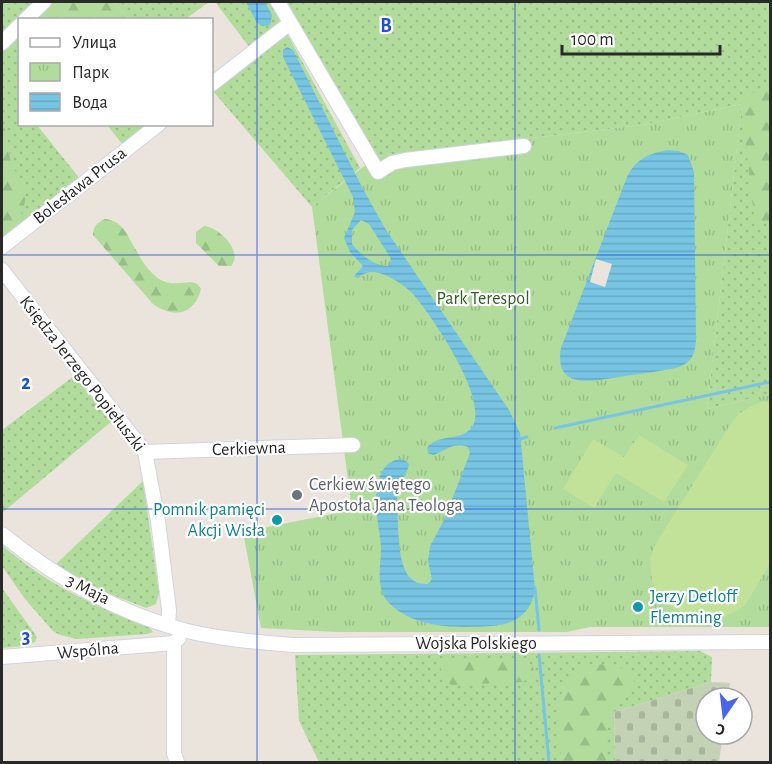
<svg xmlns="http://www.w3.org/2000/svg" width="772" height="764" font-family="'Alegreya Sans',sans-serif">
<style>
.grass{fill:url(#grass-dots)}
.forest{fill:url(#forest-firs)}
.cemetery{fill:url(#cemetery-stones)}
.park{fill:url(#park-tufts)}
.pitch{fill:#c3e299}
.water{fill:url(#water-rules);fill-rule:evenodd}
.pier{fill:#eae4dc}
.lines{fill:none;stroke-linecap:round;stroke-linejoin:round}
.stream{stroke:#77c5e3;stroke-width:3}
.minor-casing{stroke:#d1d4e0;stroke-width:16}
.minor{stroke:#fff;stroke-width:14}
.grid{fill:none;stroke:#1d4ed8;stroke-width:1.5;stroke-opacity:0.55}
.worship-dot{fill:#6b7280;stroke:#fff;stroke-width:2}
.culture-dot{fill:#0f9aa8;stroke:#fff;stroke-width:2}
.labels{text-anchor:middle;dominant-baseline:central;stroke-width:4.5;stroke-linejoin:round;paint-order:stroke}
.street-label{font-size:18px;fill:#292929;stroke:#fff}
.park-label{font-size:18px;fill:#2c5f20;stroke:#fff}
.worship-label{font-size:18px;fill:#5b616d;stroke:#fff;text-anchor:start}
.culture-label{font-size:18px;fill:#0d838f;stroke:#fff;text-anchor:end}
.grid-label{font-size:20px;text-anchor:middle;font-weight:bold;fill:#1d4ed8;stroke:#fff;stroke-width:4.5;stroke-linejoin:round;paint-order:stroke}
</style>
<defs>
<pattern id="grass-dots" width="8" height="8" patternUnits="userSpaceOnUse" patternTransform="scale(1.5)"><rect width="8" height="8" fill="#b1dc9c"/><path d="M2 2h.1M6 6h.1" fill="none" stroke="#98bd86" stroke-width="1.8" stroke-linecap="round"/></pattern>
<pattern id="forest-firs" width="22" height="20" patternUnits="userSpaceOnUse" patternTransform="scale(1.5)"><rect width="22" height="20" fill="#b1dc9c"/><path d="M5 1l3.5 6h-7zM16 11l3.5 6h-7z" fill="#98bd86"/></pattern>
<pattern id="cemetery-stones" width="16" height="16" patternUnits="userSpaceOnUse" patternTransform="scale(1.5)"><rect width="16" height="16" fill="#c3d2b4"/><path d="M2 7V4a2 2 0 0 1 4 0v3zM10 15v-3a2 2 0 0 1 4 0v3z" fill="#a8b49b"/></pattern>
<pattern id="park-tufts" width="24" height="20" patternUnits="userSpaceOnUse" patternTransform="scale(1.5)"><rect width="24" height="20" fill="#b1dc9c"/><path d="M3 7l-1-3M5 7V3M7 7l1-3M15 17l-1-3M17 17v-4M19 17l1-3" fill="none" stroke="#98bd86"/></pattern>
<pattern id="water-rules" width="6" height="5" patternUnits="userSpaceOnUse" patternTransform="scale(1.5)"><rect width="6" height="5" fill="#77c5e3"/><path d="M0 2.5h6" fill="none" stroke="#67a9c3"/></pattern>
</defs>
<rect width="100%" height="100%" fill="#eae4dc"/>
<g class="grass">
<path d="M2 2H34L35 5 2 38Z"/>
<path d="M113 2H209L184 20 129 19Z"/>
<path d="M215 2H270L360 168 312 207 213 91 257 57Z"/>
<path d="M287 2H770V394L707 409 742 104 642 125 377 156Z"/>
<path d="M19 35 20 124 37 125 80 179 2 239V53Z"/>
<path d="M107 125H149L123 145Z"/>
<path d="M74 376 112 421 2 513V430Z"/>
<path d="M143 481 159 593 156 604 146 608 102 591 55 565Z"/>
<path d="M2 545C34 573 69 594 108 610 119 615 149 623 153 632L147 634 77 639 60 635 53 631 25 599 2 566Z"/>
<path d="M2 588 37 637 35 642 24 646 2 648Z"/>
<path d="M700 651 712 657 711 682 614 712 615 762H319L299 721 295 655Z"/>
</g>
<g class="forest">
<path d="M34 2H113L129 19H38Z"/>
<path d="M770 89V223L755 224 741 102 749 93Z"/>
<path d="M2 122C8 135 8 145 10 159 12 168 19 175 23 184 31 203 17 227 2 238Z"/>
<path d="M105 219C124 221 127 236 136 250 140 258 146 267 152 273 172 295 193 272 201 289 194 316 173 318 153 304L93 235C93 226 97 223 105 219Z"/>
<path d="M204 226C219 227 244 252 231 266H219L196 243V232Z"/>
<path d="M450 660C466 660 514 656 527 662 533 665 534 668 534 674L523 682 452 685C439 679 434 666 450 660Z"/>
<path d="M594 664C606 664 645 668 631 690 626 698 617 703 613 712 605 728 605 745 607 762H562C558 738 552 681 580 667 583 665 589 665 594 664Z"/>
</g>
<path class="cemetery" d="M711 682 730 683 728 698H706V734H723L719 762H615L614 712Z"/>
<path class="park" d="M742 104 707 409 770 394V627H590L567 632H336L261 628 243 532 352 510 312 207 377 156 642 125Z"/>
<g class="pitch">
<path d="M762 402H770V563L746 604 737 611 725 616 711 618 686 614 674 609 664 601 652 582 650 559 655 545 730 425C739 412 747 407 762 402Z"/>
<path d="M639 435 688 465 664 502 616 473 594 508 563 489 593 439 624 457Z"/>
</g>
<g class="water">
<path d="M246 2H265L272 15 270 25 262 26 257 23Z"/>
<path d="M287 47 293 50 363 189 386 230 509 410 520 433 535 589C532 613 515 625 491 626 458 628 416 629 390 604 386 600 382 594 381 588 378 576 381 560 381 547 379 526 373 503 378 483 380 474 384 465 393 461 400 458 405 459 409 464 408 473 400 481 398 490 396 503 398 515 398 528 400 548 399 586 428 584L432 579 428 561 430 546 444 520 470 453 468 447C454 441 445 451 433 455L428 453 427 448C437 433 462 442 472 427 490 400 432 317 414 295 406 286 384 271 372 272 366 272 362 275 358 278L354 276 363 266 350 252 344 238 355 212 353 197 283 57V50ZM361 220 369 224 390 257 391 262 388 266C374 266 360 254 352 244V230Z"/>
<path d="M668 150 679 151 688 155 694 172 696 339C695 355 692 363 676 368 659 371 642 374 625 376 598 380 553 393 561 348L627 177C637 158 648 154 668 150Z"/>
</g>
<path class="pier" d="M596 259 612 264 605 287 590 282Z"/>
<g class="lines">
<g class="stream">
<path d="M555 428 770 382"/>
<path d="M520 441V439L527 437"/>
<path d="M535 588 539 630"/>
<path d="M539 655 549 762"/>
</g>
<defs>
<g id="minor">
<path d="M278 2 378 172 392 163 405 160 524 146"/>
<path d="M25 20 44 2"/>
<path d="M2 43 20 25"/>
<path d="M212 84 290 23"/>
<path d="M2 247 159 124"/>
<path d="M2 270 145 452 158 521 169 610 168 625"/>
<path d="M145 452 353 445"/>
<path d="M2 534C55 577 116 612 183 630 219 639 256 642 293 645L770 642"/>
<path d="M2 657 174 643"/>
<path d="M177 762 174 753V643L179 638"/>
</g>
</defs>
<use href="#minor" class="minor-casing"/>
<use href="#minor" class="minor"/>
</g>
<path class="grid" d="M257 2V762M515 2V762M2 255H770M2 509H770"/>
<circle class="worship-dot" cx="297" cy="495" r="6"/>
<g class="culture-dot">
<circle cx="277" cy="520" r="6"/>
<circle cx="638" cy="607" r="6"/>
</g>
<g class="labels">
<g class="street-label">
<text transform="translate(80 186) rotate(-38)">Bolesława Prusa</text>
<text transform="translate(82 374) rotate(52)">Księdza Jerzego Popiełuszki</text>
<text transform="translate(249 449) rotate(-2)">Cerkiewna</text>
<text transform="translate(88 590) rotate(27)">3 Maja</text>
<text x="476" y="644">Wojska Polskiego</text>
<text transform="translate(88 651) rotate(-5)">Wspólna</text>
</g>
<g class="park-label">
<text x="483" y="299">Park Terespol</text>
</g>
<g class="worship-label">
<text x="309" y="485">Cerkiew świętego<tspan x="309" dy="21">Apostoła Jana Teologa</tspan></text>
</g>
<g class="culture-label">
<text x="265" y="510">Pomnik pamięci<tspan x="265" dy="21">Akcji Wisła</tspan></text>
<text x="650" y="597" text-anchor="start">Jerzy Detloff<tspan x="650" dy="21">Flemming</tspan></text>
</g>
</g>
<g class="grid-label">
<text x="386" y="32">B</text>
<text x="26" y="389">2</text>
<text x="26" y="643">3</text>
</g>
<rect width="772" height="764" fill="none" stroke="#292929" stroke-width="6"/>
<rect x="18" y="18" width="195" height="108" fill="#ffffff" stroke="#a9a9a9" stroke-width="1.5"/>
<rect x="30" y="38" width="30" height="9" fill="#ffffff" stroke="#a9a9a9" stroke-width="1.5"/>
<text x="72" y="48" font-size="18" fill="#292929">Улица</text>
<rect x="30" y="63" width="30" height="18" fill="url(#park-tufts)" stroke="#a9a9a9" stroke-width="1.5"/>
<text x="72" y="78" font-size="18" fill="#292929">Парк</text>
<rect x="30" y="93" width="30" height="18" fill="url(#water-rules)" stroke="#a9a9a9" stroke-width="1.5"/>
<text x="72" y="108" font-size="18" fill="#292929">Вода</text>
<g transform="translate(724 716) rotate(194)"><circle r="28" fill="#ffffff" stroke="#a9a9a9" stroke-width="1.5"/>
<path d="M0-4.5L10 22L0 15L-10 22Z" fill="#4965ea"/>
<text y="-9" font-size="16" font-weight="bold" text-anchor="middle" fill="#292929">С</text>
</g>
<path d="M562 45v9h158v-9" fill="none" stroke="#292929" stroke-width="3"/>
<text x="571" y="45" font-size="18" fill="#292929" stroke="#ffffff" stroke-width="4.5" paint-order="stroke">100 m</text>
</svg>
